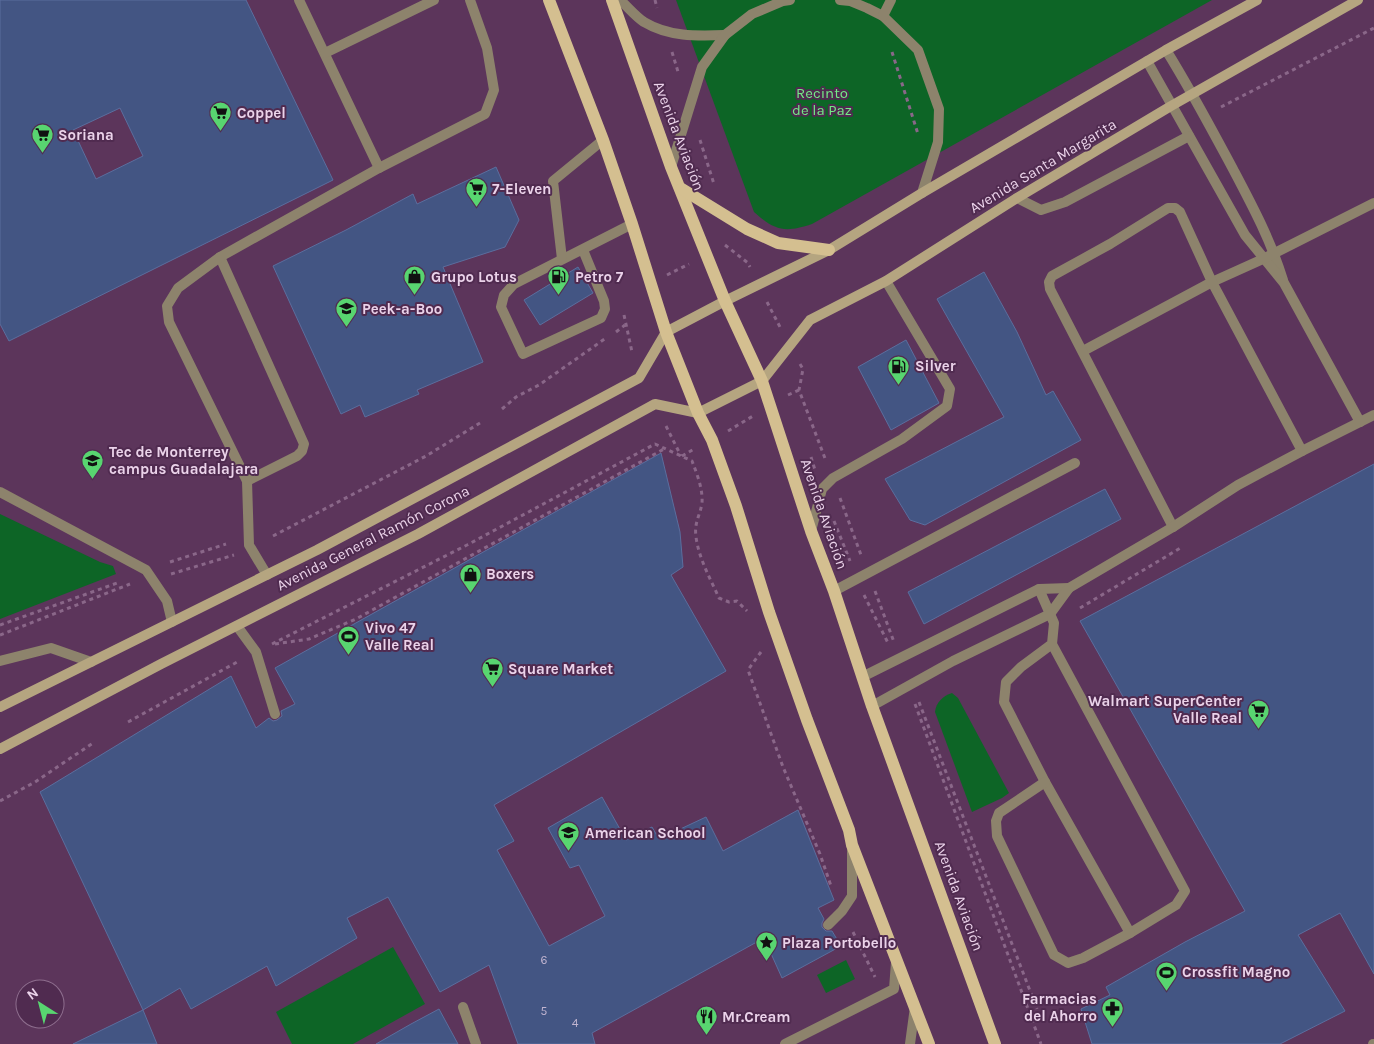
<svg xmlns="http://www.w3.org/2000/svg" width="1374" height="1044" font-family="Karla,sans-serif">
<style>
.green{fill:#0d6526}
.building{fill:#435583;stroke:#5b6e9e;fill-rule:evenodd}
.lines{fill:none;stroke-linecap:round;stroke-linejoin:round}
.path{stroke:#8a6789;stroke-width:3;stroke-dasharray:4 4;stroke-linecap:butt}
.lane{stroke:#8d836c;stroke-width:10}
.street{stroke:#8d836c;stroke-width:10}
.secondary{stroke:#b5a580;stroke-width:10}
.primary{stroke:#d4bf90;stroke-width:12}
.labels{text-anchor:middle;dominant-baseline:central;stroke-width:4;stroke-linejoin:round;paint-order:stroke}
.number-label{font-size:12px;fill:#c1b4d0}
.park-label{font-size:15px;fill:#74eb87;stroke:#502b50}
.poi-label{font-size:15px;font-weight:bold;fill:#ebd3ea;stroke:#502b50;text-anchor:start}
.street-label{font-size:15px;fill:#ebd3ea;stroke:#502b50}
</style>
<rect width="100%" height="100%" fill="#5c355b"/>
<g class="green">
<path d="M676 0H1212L812 224C785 233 775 231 754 212Z"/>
<path d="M0 514 100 562 113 566 116 574 0 619Z"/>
<path d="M952 693 958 698 1009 793 1002 798 972 812 935 712C936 702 943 696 952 693Z"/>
<path d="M393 947 425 1004 353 1044H292L276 1012Z"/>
<path d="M846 960 855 979 826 993 817 975Z"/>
</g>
<g class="building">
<path d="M0 0H246L333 180 9 341 0 324ZM120 108 143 156 96 179 73 130Z"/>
<path d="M496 167 519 220 505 247 443 267 483 362 417 390 419 394 365 417 360 405 341 414 273 266 346 230 413 194 417 204Z"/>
<path d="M578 267 593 293 540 325 524 300Z"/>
<path d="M984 272 1017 332 1046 395 1053 391 1081 440 925 525 910 520 885 479 1004 417 937 299Z"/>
<path d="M906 340 939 403 891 430 858 367Z"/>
<path d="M661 453 680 532 683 567 671 575 726 671 494 805 514 841 497 850 549 946 605 916 579 865 570 868 548 828 602 797 626 840 652 827 659 839 706 817 723 851 798 810 834 900 818 908 824 919 822 923V927L826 931H832L841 946 782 978 764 938 592 1033 595 1044H518L489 965 440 992 388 897 347 918 357 938 276 986 267 966 191 1009 180 988 143 1010 40 792 231 676 256 728 269 718 273 721 277 720 282 716 281 711 295 704 275 668Z"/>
<path d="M1374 464V974L1340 913 1298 935 1345 1011 1280 1044H1092L1081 1009 1110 995 1106 987 1185 942 1245 911 1080 621Z"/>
<path d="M1105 489 1121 519 924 624 908 592Z"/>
<path d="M439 1009 458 1044H376L411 1024Z"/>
<path d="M143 1010 157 1044H73Z"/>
</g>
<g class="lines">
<g class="path">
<path d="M655 0 657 8"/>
<path d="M672 52 679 75"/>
<path d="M892 52 918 134"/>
<path d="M1221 107 1374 28"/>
<path d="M700 140 714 184"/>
<path d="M725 245 748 263 750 267"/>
<path d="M667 275 689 264"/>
<path d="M767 302 780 327"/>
<path d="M624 315 632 352"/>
<path d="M616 332 625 325"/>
<path d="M800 364 803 369 799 390 826 461"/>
<path d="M788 395 799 390"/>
<path d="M502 409 516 397 539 385 606 338"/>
<path d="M666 426 681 456"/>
<path d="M728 431 753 416"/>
<path d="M682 456 694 449"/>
<path d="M811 457 815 470"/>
<path d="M840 498 861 555"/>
<path d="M834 521 850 561"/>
<path d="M273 536 426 456 480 423"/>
<path d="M170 562 226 544"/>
<path d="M171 574 234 555"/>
<path d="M875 591 894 642"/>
<path d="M864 595 888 643"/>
<path d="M1080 608 1182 547"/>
<path d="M0 625 120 582"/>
<path d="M0 635 130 584"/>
<path d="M272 644 467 545 655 444 692 461C697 474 703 489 702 503 700 516 694 522 696 537 699 559 710 578 719 598L729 602 737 601 747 611"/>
<path d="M275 644 309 639 356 619 664 449"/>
<path d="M761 652 748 670 783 767 820 854 831 886"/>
<path d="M919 702 1037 1009"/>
<path d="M915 704 1041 1044"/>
<path d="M128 722 239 661"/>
<path d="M0 801 35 782 93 743"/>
<path d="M853 932 875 977"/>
</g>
<g class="lane">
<path d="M299 0 379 168"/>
<path d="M620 0C628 7 635 16 644 22 669 37 696 36 725 35"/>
<path d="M840 0 850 1 867 8 883 16 918 50 939 109 938 142 922 193"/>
<path d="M883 16 891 0"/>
<path d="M1166 50C1191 90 1212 130 1234 171 1253 207 1271 241 1283 280"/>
<path d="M325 53 434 0"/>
<path d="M1147 61 1245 235 1284 283 1360 422"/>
<path d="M671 167 702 67 725 35 752 14 783 1 790 0"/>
<path d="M1017 198 1041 210 1065 202 1189 136"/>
<path d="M583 250 604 301 605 309 601 318 523 354 501 307 504 295 514 284 632 224"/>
<path d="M220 257 304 444 302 451 297 456 247 481"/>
<path d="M562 259 553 181 603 140"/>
<path d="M1083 351 1212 282 1263 259 1374 203"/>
<path d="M0 492 146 570 167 601 172 622"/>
<path d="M1173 527 1050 289 1049 282 1052 276 1110 244 1168 208H1175L1180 212 1212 282 1302 451"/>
<path d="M811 531 822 489 833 478 902 439 947 406 950 389 886 281"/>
<path d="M267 575 249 545 247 481 169 322 167 306 178 288 220 257 379 168 485 114 494 90 487 48 470 0"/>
<path d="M1039 589 1054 623 1052 644 1185 891 1176 905 1130 933 1045 782 1004 702 1006 682 1021 667 1052 644"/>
<path d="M834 591 1075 463"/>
<path d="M237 626 256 652 275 714"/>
<path d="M0 661 51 648 91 662"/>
<path d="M862 677 1039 589 1069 588"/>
<path d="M872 706 953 661 1050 614 1069 588 1173 527 1238 485 1302 451 1374 415"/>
<path d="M1045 782 999 813 996 821 997 836 1054 955 1068 963 1083 958 1130 933"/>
<path d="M828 925 842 911 852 896V851"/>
<path d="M785 1044 894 989 896 962"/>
<path d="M1373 1044H1374"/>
</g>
<g class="street">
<path d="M463 1007 476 1044"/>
<path d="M910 1044 915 1007"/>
</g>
<g class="secondary">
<path d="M0 707 317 550 639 378 666 332 725 301 829 250 922 193 1166 50 1257 0"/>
<path d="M0 749 161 664 418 534 655 404 698 413 762 381 810 320 886 281 1017 198 1171 106 1358 0"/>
</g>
<g class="primary">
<path d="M549 0 603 140 632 224 666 332 698 413 712 440 736 506 769 612 807 720 849 830 852 845 929 1044"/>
<path d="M612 0 671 167 725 301 762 381 811 531 834 591 872 706 995 1044"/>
<path d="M682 189 747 229 778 243 829 250"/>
</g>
</g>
<defs>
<symbol id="supermarket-pin" viewBox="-11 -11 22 30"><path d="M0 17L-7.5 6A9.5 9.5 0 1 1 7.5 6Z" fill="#58d570" stroke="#502b50"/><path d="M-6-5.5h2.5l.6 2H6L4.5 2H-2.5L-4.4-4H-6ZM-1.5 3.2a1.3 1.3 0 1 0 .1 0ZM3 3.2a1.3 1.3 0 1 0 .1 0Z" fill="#111"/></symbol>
<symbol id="shop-pin" viewBox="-11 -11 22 30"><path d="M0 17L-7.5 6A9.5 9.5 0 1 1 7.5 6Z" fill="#58d570" stroke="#502b50"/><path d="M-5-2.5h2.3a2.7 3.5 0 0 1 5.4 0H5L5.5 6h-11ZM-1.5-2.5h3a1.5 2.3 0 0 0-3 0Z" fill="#111"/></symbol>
<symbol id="fuel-pin" viewBox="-11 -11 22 30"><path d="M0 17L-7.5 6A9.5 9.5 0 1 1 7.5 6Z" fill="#58d570" stroke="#502b50"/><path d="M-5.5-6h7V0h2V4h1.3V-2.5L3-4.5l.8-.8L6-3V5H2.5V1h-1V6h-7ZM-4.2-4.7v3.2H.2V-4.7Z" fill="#111"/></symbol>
<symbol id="school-pin" viewBox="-11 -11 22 30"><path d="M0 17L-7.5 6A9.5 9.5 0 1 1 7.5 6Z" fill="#58d570" stroke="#502b50"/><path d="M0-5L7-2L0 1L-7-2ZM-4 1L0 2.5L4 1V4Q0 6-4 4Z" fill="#111"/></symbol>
<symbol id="university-pin" viewBox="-11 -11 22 30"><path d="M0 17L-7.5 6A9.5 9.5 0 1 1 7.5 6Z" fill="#58d570" stroke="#502b50"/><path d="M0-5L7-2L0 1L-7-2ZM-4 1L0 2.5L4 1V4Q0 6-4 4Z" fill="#111"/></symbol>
<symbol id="stadium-pin" viewBox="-11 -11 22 30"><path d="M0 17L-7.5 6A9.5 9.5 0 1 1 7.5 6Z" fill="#58d570" stroke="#502b50"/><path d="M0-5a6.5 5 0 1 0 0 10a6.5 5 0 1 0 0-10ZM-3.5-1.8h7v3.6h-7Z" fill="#111"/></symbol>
<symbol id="sight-pin" viewBox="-11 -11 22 30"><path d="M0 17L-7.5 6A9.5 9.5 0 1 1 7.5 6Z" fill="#58d570" stroke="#502b50"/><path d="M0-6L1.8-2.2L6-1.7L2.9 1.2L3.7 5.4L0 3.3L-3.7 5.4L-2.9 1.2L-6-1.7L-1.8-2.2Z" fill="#111"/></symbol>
<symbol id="pharmacy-pin" viewBox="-11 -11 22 30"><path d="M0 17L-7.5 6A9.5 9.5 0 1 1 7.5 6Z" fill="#58d570" stroke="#502b50"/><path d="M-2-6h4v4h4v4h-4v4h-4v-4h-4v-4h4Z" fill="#111"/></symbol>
<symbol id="restaurant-pin" viewBox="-11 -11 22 30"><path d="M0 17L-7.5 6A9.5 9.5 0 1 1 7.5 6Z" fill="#58d570" stroke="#502b50"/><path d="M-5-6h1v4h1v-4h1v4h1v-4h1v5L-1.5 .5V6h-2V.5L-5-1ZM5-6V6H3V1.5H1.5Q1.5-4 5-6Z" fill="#111"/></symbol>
</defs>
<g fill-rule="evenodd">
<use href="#supermarket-pin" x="208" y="100" width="25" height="34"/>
<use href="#supermarket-pin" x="30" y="122" width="25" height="34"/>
<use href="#supermarket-pin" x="464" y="176" width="25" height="34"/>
<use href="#shop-pin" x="402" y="264" width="25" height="34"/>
<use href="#fuel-pin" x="546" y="264" width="25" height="34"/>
<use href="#school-pin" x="334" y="296" width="25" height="34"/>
<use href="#fuel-pin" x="886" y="354" width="25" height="34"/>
<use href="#university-pin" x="80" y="448" width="25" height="34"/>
<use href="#shop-pin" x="458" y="562" width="25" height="34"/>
<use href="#stadium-pin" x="336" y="624" width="25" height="34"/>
<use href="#supermarket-pin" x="480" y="656" width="25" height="34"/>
<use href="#supermarket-pin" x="1246" y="698" width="25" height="34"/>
<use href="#school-pin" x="556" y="820" width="25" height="34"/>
<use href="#sight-pin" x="754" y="930" width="25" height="34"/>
<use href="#stadium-pin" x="1154" y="960" width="25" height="34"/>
<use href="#pharmacy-pin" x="1100" y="996" width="25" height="34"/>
<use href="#restaurant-pin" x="694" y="1004" width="25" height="34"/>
</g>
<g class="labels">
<g class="number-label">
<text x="544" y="960">6</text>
<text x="544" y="1011">5</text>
<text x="575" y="1023">4</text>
</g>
<g class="park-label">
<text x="822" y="93">Recinto<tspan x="822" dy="17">de la Paz</tspan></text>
</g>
<g class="poi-label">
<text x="237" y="113">Coppel</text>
<text x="58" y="135">Soriana</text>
<text x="492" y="189">7-Eleven</text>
<text x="431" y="277">Grupo Lotus</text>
<text x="575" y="277">Petro 7</text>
<text x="362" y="309">Peek-a-Boo</text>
<text x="915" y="366">Silver</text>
<text x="109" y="452">Tec de Monterrey<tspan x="109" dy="17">campus Guadalajara</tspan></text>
<text x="486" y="574">Boxers</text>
<text x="365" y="628">Vivo 47<tspan x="365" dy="17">Valle Real</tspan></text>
<text x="508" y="669">Square Market</text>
<text x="1242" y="701" text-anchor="end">Walmart SuperCenter<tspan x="1242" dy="17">Valle Real</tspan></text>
<text x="585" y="833">American School</text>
<text x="782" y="943">Plaza Portobello</text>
<text x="1182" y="972">Crossfit Magno</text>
<text x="1097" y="999" text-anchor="end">Farmacias<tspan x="1097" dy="17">del Ahorro</tspan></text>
<text x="722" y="1017">Mr.Cream</text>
</g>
<g class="street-label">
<text transform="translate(679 136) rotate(69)">Avenida Aviación</text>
<text transform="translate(1043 166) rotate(-31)">Avenida Santa Margarita</text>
<text transform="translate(824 514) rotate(71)">Avenida Aviación</text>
<text transform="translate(373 538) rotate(-27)">Avenida General Ramón Corona</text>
<text transform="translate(959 896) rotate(70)">Avenida Aviación</text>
</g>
</g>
<g transform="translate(40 1004) rotate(324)"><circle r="24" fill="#502b50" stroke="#8e6e8e"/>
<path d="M0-4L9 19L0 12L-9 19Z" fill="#58d570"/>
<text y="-8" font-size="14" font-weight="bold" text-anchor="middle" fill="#ebd3ea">N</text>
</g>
</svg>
